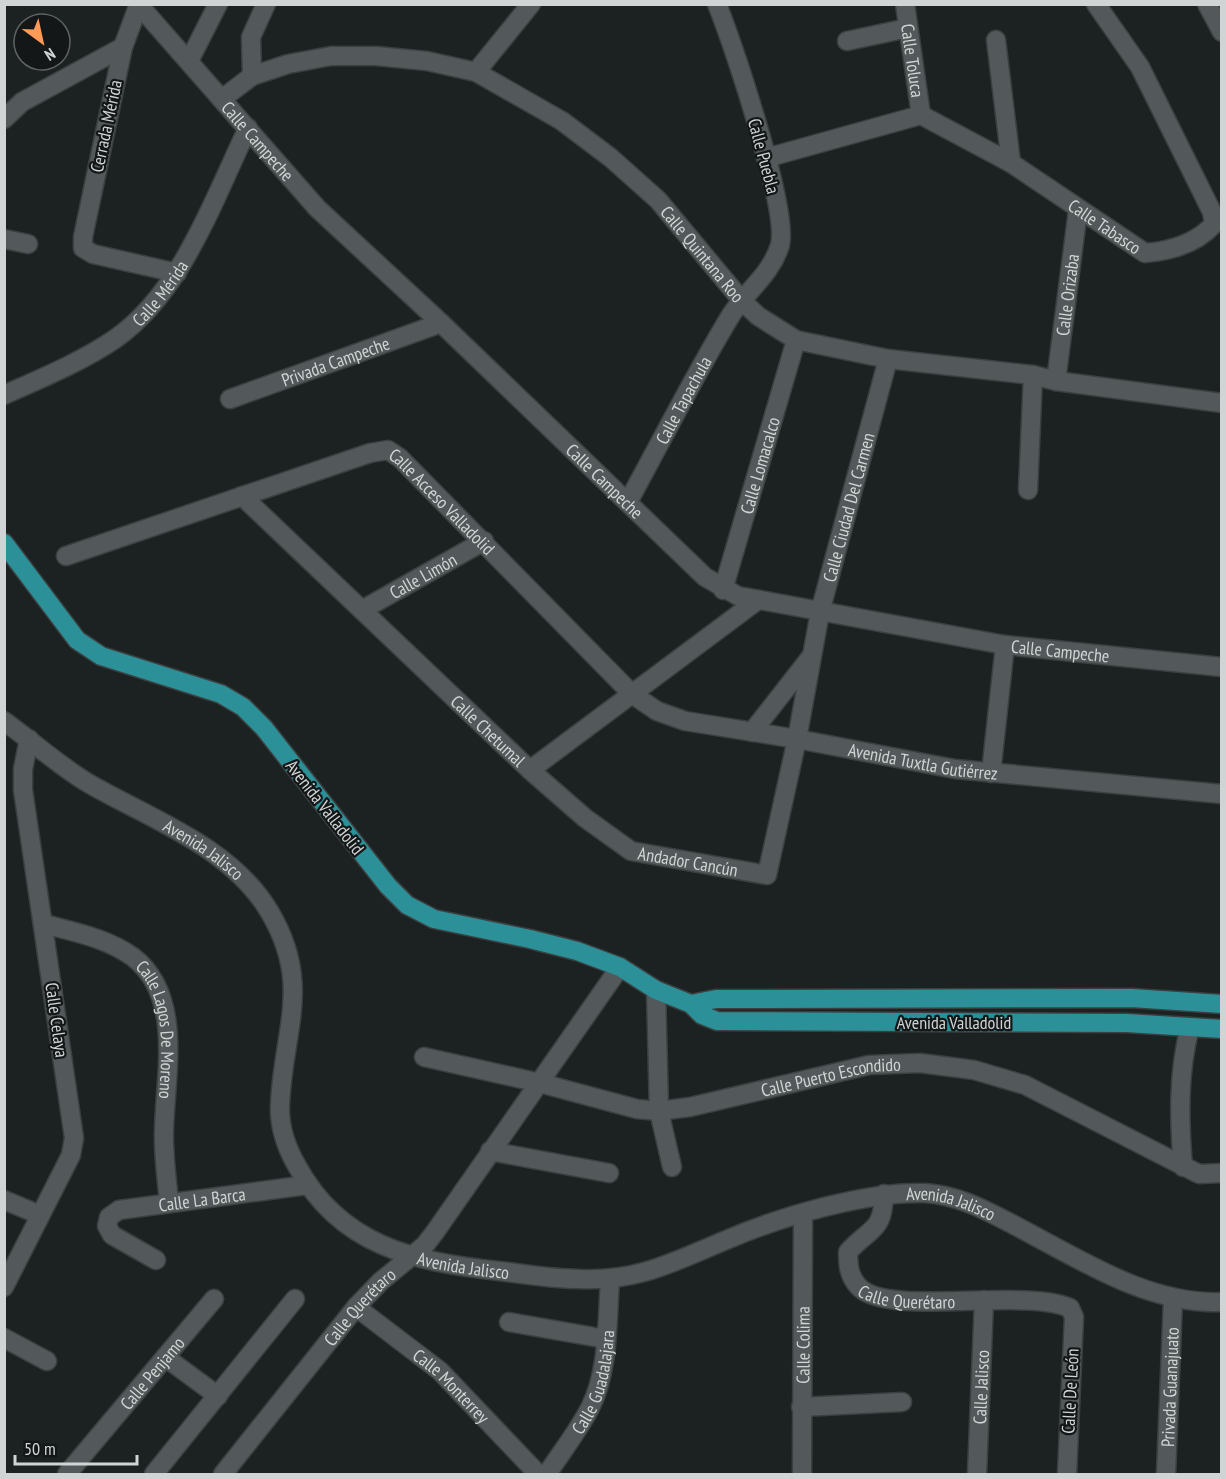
<svg xmlns="http://www.w3.org/2000/svg" width="1226" height="1479" font-family="'PT Sans Narrow',sans-serif">
<style>
.lines{fill:none;stroke-linecap:round;stroke-linejoin:round}
.minor-casing{stroke:#3b3f3f;stroke-width:21}
.major-casing{stroke:#3b3f3f;stroke-width:21}
.minor{stroke:#53595a;stroke-width:18}
.major{stroke:#2c9098;stroke-width:18}
.labels{text-anchor:middle;dominant-baseline:central;stroke-width:4.5;stroke-linejoin:round;paint-order:stroke}
.street-label{font-size:18px;fill:#d1d4d4;stroke:#131718}
</style>
<rect width="100%" height="100%" fill="#1c2121"/>
<g class="lines">
<defs>
<g id="minor">
<path id="s1" d="M138 4 317 208 441 323 705 577 738 596 1005 645 1222 667"/>
<path d="M139 4 123 47 83 237V248L93 254 177 273"/>
<path id="s2" d="M905 4 921 115"/>
<path d="M1207 4 1222 32"/>
<path d="M996 40 1011 163"/>
<path d="M847 41 908 28"/>
<path d="M189 61 218 4"/>
<path d="M476 72 531 4"/>
<path d="M252 76 251 37 266 4"/>
<path id="s3" d="M223 98 252 76 288 64 331 56H376L427 61 476 72 562 121 611 158 658 200 743 302 758 316 796 340 888 359 1033 375 1056 381 1222 403"/>
<path d="M4 119 22 102 123 47"/>
<path id="s4" d="M766 158 921 115 1011 163 1145 253C1170 251 1197 243 1214 224L1212 212 1140 67 1096 4"/>
<path d="M4 239 28 244"/>
<path id="s5" d="M1056 381 1078 210"/>
<path id="s6" d="M4 395C42 378 81 362 115 339 183 291 213 200 248 128"/>
<path id="s7" d="M230 399 441 323"/>
<path d="M1028 490 1033 375"/>
<path id="s8" d="M242 496 530 770 585 818 631 851 767 875 797 739 820 612 888 359"/>
<path id="s9" d="M628 502C662 440 694 376 731 315 746 291 771 275 780 245 789 210 733 45 717 4"/>
<path id="s10" d="M66 556 370 453 388 450 400 458 632 694 657 711 685 721 797 739 955 769 1222 794"/>
<path id="s11" d="M723 590 796 340"/>
<path id="s12" d="M362 610 484 541"/>
<path id="s13" d="M4 721C32 741 58 765 88 783 150 819 230 846 269 911 313 984 283 1030 280 1105 279 1127 286 1147 297 1166 340 1246 415 1262 499 1271 525 1274 552 1279 579 1279 640 1282 677 1260 731 1238 783 1216 868 1191 925 1193 958 1195 985 1210 1014 1225 1078 1258 1147 1305 1222 1302"/>
<path d="M752 732 810 658"/>
<path d="M530 770 758 600"/>
<path d="M991 773 1005 645"/>
<path id="s14" d="M44 924C74 932 107 938 133 957 184 996 165 1076 164 1130 163 1155 167 1179 169 1203"/>
<path d="M656 990 659 1111 672 1167"/>
<path id="s15" d="M424 1057 540 1083 637 1109 659 1111 690 1107 869 1065 920 1063 974 1070 1025 1085 1199 1174 1222 1173"/>
<path d="M490 1151 609 1173"/>
<path d="M1183 1167C1179 1120 1178 1072 1190 1027"/>
<path id="s16" d="M884 1194C883 1233 870 1227 848 1252 848 1265 849 1276 858 1286 885 1318 1024 1287 1070 1308L1074 1317 1067 1474"/>
<path d="M4 1200 40 1215"/>
<path id="s17" d="M156 1260 112 1235 107 1226 109 1217 119 1210 307 1185"/>
<path d="M4 1287 71 1155 74 1138 23 790V769L29 739"/>
<path id="s18" d="M356 1307 440 1371 538 1474"/>
<path d="M509 1322 606 1339"/>
<path d="M4 1338 47 1361"/>
<path d="M165 1357 218 1396"/>
<path d="M801 1407 902 1402"/>
<path id="s19" d="M67 1474 214 1299"/>
<path d="M154 1474 295 1299"/>
<path id="s20" d="M223 1474 356 1307 380 1282 425 1245 435 1232 620 967"/>
<path id="s21" d="M547 1474C561 1453 578 1431 590 1408 609 1371 607 1321 610 1280"/>
<path id="s22" d="M802 1474 803 1215"/>
<path id="s23" d="M977 1474 984 1300"/>
<path id="s24" d="M1166 1474 1173 1299"/>
</g>
<g id="major">
<path d="M4 543 77 640 101 656 221 694 243 707 264 728 388 886 407 905 434 919 530 939 577 951 620 967 656 990 691 1004 702 1015 717 1021 1127 1023 1222 1029"/>
<path d="M691 1004 716 999 1131 998 1222 1004"/>
</g>
</defs>
<use href="#minor" class="minor-casing"/>
<use href="#major" class="major-casing"/>
<use href="#minor" class="minor"/>
<use href="#major" class="major"/>
</g>
<g class="labels">
<g class="street-label">
<text stroke="none"><textPath href="#s2" startOffset="57">Calle Toluca</textPath></text>
<text transform="translate(106 126) rotate(-78)">Cerrada Mérida</text>
<text stroke="none"><textPath href="#s1" startOffset="182">Calle Campeche</textPath></text>
<text transform="translate(764 156) rotate(75)">Calle Puebla</text>
<text stroke="none"><textPath href="#s4" startOffset="376">Calle Tabasco</textPath></text>
<text stroke="none"><textPath href="#s3" startOffset="558">Calle Quintana Roo</textPath></text>
<text stroke="none"><textPath href="#s6" startOffset="189">Calle Mérida</textPath></text>
<text stroke="none"><textPath href="#s5" startOffset="87">Calle Orizaba</textPath></text>
<text stroke="none"><textPath href="#s7" startOffset="112">Privada Campeche</textPath></text>
<text stroke="none"><textPath href="#s9" startOffset="116">Calle Tapachula</textPath></text>
<text stroke="none"><textPath href="#s11" startOffset="130">Calle Lomacalco</textPath></text>
<text stroke="none"><textPath href="#s1" startOffset="668">Calle Campeche</textPath></text>
<text stroke="none"><textPath href="#s10" startOffset="414">Calle Acceso Valladolid</textPath></text>
<text stroke="none"><textPath href="#s8" startOffset="1042">Calle Ciudad Del Carmen</textPath></text>
<text stroke="none"><textPath href="#s12" startOffset="70">Calle Limón</textPath></text>
<text stroke="none"><textPath href="#s1" startOffset="1172">Calle Campeche</textPath></text>
<text stroke="none"><textPath href="#s8" startOffset="340">Calle Chetumal</textPath></text>
<text stroke="none"><textPath href="#s10" startOffset="986">Avenida Tuxtla Gutiérrez</textPath></text>
<text transform="translate(325 807) rotate(52)">Avenida Valladolid</text>
<text stroke="none"><textPath href="#s13" startOffset="238">Avenida Jalisco</textPath></text>
<text stroke="none"><textPath href="#s8" startOffset="585">Andador Cancún</textPath></text>
<text transform="translate(57 1020) rotate(82)">Calle Celaya</text>
<text x="954" y="1022">Avenida Valladolid</text>
<text stroke="none"><textPath href="#s14" startOffset="176">Calle Lagos De Moreno</textPath></text>
<text stroke="none"><textPath href="#s15" startOffset="417">Calle Puerto Escondido</textPath></text>
<text stroke="none"><textPath href="#s17" startOffset="166">Calle La Barca</textPath></text>
<text stroke="none"><textPath href="#s13" startOffset="1298">Avenida Jalisco</textPath></text>
<text stroke="none"><textPath href="#s13" startOffset="795">Avenida Jalisco</textPath></text>
<text stroke="none"><textPath href="#s16" startOffset="160">Calle Querétaro</textPath></text>
<text stroke="none"><textPath href="#s20" startOffset="216">Calle Querétaro</textPath></text>
<text stroke="none"><textPath href="#s22" startOffset="129">Calle Colima</textPath></text>
<text stroke="none"><textPath href="#s19" startOffset="132">Calle Penjamo</textPath></text>
<text stroke="none"><textPath href="#s21" startOffset="105">Calle Guadalajara</textPath></text>
<text stroke="none"><textPath href="#s18" startOffset="124">Calle Monterrey</textPath></text>
<text stroke="none"><textPath href="#s23" startOffset="87">Calle Jalisco</textPath></text>
<text stroke="none"><textPath href="#s24" startOffset="87">Privada Guanajuato</textPath></text>
<text transform="translate(1070 1391) rotate(-87)">Calle De León</text>
</g>
</g>
<rect width="1226" height="1479" fill="none" stroke="#d1d4d4" stroke-width="12"/>
<g transform="translate(42 42) rotate(147)"><circle r="28" fill="#131718" stroke="#5f6363" stroke-width="1.5"/>
<path d="M0-4.5L10 22L0 15L-10 22Z" fill="#fe9b59"/>
<text y="-9" font-size="16" font-weight="bold" text-anchor="middle" fill="#d1d4d4">N</text>
</g>
<path d="M15 1455v9h122v-9" fill="none" stroke="#d1d4d4" stroke-width="3"/>
<text x="24" y="1455" font-size="18" fill="#d1d4d4" stroke="#131718" stroke-width="4.5" paint-order="stroke">50 m</text>
</svg>
